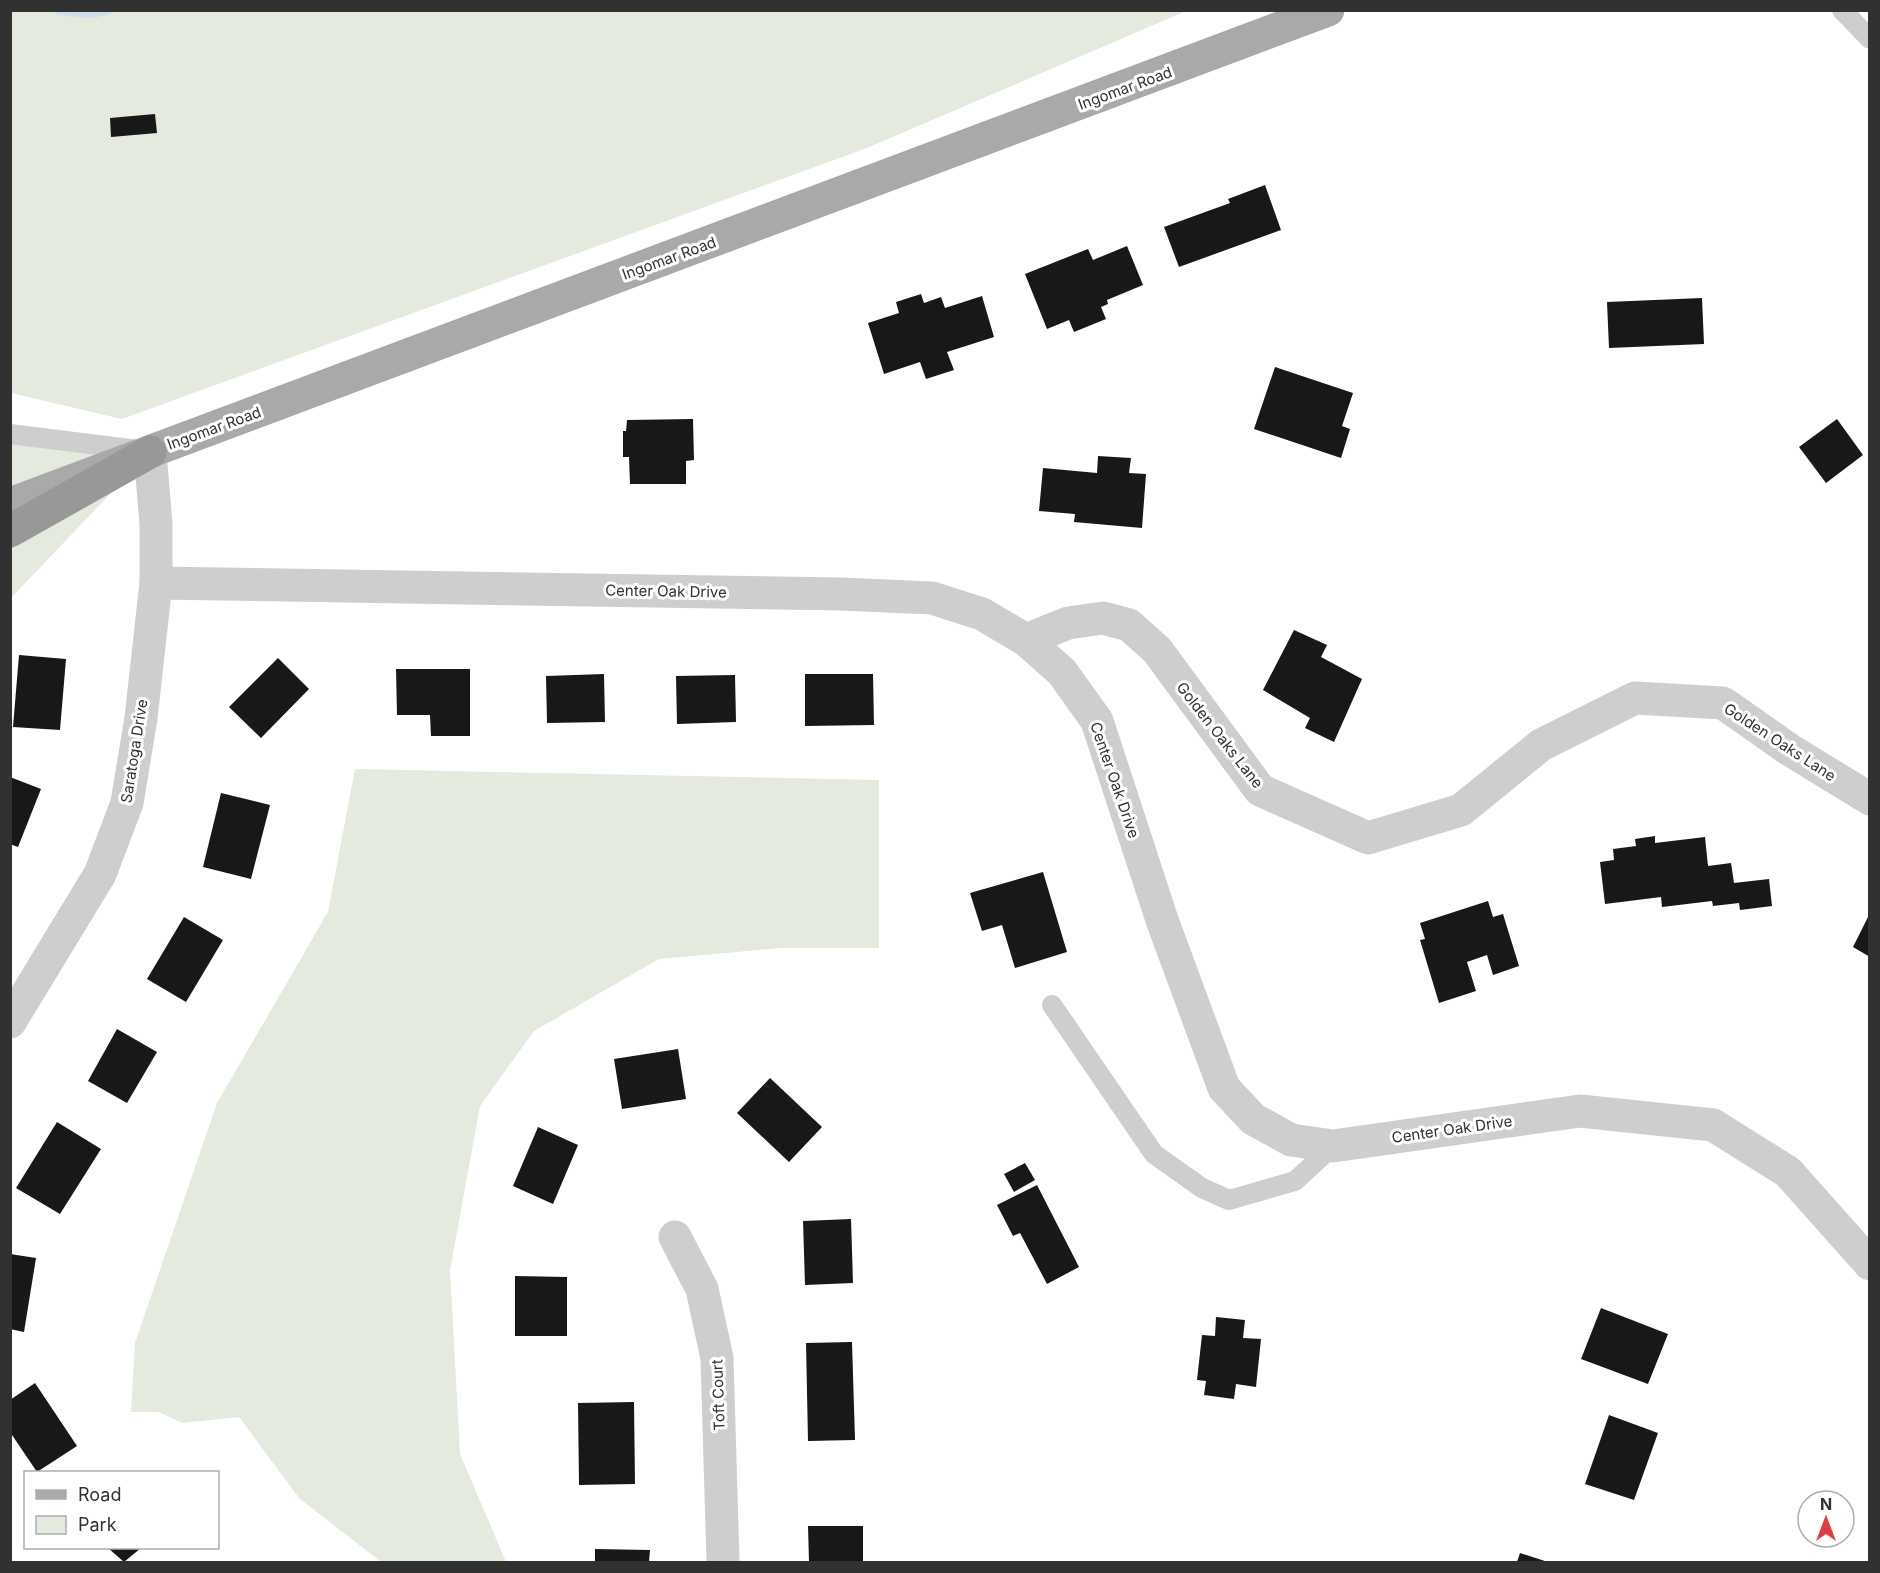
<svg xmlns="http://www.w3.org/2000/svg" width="1880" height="1573" font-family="Inter,sans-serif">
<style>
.green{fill:#e4eadd}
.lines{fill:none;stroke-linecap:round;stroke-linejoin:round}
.stream{stroke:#cedfec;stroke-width:10}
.building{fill:#181818}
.lane{stroke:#cecece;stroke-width:20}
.street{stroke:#cecece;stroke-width:33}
.primary{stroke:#a9a9a9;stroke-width:33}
.highway{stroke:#989898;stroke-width:33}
.labels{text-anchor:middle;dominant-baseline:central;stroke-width:6;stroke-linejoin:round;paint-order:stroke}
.street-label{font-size:15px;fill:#313131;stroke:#fff}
</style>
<rect width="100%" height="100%" fill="#fff"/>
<g class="green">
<path d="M11 11H1186L867 148 122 419 11 393Z"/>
<path d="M11 434 150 452 11 598Z"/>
<path d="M355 769 879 780V948H780L659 959 534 1031 480 1106 450 1270 460 1454 506 1562H381L299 1498 239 1417 182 1423 159 1412H131L135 1343 217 1103 328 912Z"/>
</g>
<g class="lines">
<path class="stream" d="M59 10 90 13 107 10"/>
</g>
<g class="building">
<path d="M155 114 157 133 111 137 110 118Z"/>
<path d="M1265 185 1281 230 1179 267 1164 227 1230 203 1228 199Z"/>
<path d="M1127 246 1143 285 1107 300 1108 304 1101 307 1106 319 1074 332 1069 320 1047 329 1025 274 1088 249 1093 260Z"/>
<path d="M921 294 924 303 941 297 945 308 982 296 994 337 947 352 954 370 926 379 920 362 884 374 868 323 899 313 896 302Z"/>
<path d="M1702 298 1704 344 1609 348 1607 302Z"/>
<path d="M1275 367 1353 393 1342 426 1350 429 1341 458 1254 429Z"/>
<path d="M693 419 694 460 686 461V484H630L629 457H623V431H626L627 420Z"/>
<path d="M1837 419 1863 455 1826 483 1799 447Z"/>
<path d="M1098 456 1131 458 1129 473 1146 474 1142 528 1074 522 1075 514 1039 511 1043 468 1097 473Z"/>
<path d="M1294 630 1327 645 1321 657 1362 679 1334 742 1305 728 1310 718 1263 690Z"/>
<path d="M19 655 66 659 60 730 13 727Z"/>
<path d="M278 658 309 689 261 738 229 707Z"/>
<path d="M396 669H470V736H431L430 715H397Z"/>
<path d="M604 674 605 722 547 723 546 676Z"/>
<path d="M805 674H873L874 725 805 726Z"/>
<path d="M735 675 736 722 677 724 676 676Z"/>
<path d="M10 777 41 789 18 847 10 844Z"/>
<path d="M221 793 270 805 251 879 203 867Z"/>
<path d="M1655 836V843L1705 837 1708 866 1731 863 1734 883 1769 879 1772 906 1740 910 1739 903 1713 906 1712 901 1662 907 1661 897 1605 904 1600 862 1614 860 1613 849 1636 846 1635 839Z"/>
<path d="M1043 872 1067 952 1015 968 1002 925 982 931 970 893Z"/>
<path d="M1488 901 1493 917 1503 914 1519 966 1493 975 1487 955 1467 962 1476 991 1439 1003 1420 940 1425 939 1420 923Z"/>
<path d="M1870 913V957L1853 947Z"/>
<path d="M184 917 223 940 186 1002 147 979Z"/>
<path d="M117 1029 157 1052 127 1103 88 1081Z"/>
<path d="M678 1049 686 1099 622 1109 614 1059Z"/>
<path d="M770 1078 822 1127 789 1162 737 1113Z"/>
<path d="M57 1122 101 1149 60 1214 16 1188Z"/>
<path d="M538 1127 578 1145 553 1204 513 1186Z"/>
<path d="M1025 1163 1035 1180 1014 1192 1004 1174Z"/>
<path d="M1037 1185 1079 1267 1047 1284 1020 1233 1013 1236 997 1205Z"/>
<path d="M851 1219 853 1283 805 1285 803 1221Z"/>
<path d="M10 1254 36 1258 24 1332 10 1329Z"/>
<path d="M515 1276 567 1277V1336H515Z"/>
<path d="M1601 1308 1668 1334 1648 1384 1581 1359Z"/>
<path d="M1216 1317 1245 1320 1243 1338 1261 1339 1256 1387 1236 1384 1234 1399 1204 1395 1206 1381 1197 1380 1202 1335 1215 1336Z"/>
<path d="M852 1342 855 1440 808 1441 806 1343Z"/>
<path d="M35 1383 77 1446 37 1472 10 1432V1400Z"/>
<path d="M634 1402 635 1484 579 1485 578 1403Z"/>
<path d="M1609 1415 1658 1433 1634 1500 1585 1484Z"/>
<path d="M808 1526H863V1562H809Z"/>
<path d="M108 1548H141L124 1562Z"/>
<path d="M595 1549 650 1550 649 1562H595Z"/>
<path d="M1520 1553 1548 1562H1517Z"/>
</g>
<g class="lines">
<g class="lane">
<path d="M1842 10 1870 39"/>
<path d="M10 434 138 450"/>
<path d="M1052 1005 1154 1154 1202 1188 1229 1200 1295 1181 1333 1146"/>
</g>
<g class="street">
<path d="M156 583 841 594 932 598 982 614 1026 640 1062 672 1097 721 1162 920 1224 1088 1253 1119 1291 1140 1333 1146 1580 1111 1713 1125 1788 1172 1870 1264"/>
<path d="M1026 640 1068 623 1103 618 1129 625 1157 650 1260 790 1368 838 1461 810 1541 745 1635 698 1723 703 1790 750 1870 799"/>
<path d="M10 1022 100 874 127 803 141 718 156 583V524L150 452"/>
<path d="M675 1237 702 1289 717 1358 723 1562"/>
</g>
<path class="primary" d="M10 504 1328 10"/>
<path class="highway" d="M10 531 150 452"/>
</g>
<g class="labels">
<g class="street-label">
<text transform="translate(1125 88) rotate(-20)">Ingomar Road</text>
<text transform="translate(669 258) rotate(-20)">Ingomar Road</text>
<text transform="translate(214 428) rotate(-20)">Ingomar Road</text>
<text transform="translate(666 591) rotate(1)">Center Oak Drive</text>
<text transform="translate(1220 735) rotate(52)">Golden Oaks Lane</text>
<text transform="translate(1780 742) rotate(33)">Golden Oaks Lane</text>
<text transform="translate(134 751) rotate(-81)">Saratoga Drive</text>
<text transform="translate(1115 780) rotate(71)">Center Oak Drive</text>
<text transform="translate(1452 1129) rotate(-8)">Center Oak Drive</text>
<text transform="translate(718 1395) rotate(-92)">Toft Court</text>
</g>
</g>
<rect width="1880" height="1573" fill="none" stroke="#313131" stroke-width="24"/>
<rect x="24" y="1471" width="195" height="78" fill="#ffffff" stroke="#adadad" stroke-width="1.5"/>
<rect x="36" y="1490" width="30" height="9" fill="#a9a9a9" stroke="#adadad" stroke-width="1.5"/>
<text x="78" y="1501" font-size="18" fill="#313131">Road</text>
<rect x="36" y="1516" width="30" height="18" fill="#e4eadd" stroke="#adadad" stroke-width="1.5"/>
<text x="78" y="1531" font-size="18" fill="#313131">Park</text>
<g transform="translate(1826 1519)"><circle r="28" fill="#ffffff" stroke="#adadad" stroke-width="1.5"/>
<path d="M0-4.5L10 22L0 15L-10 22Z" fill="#df3d43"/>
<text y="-9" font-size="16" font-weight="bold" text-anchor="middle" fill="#313131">N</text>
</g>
</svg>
